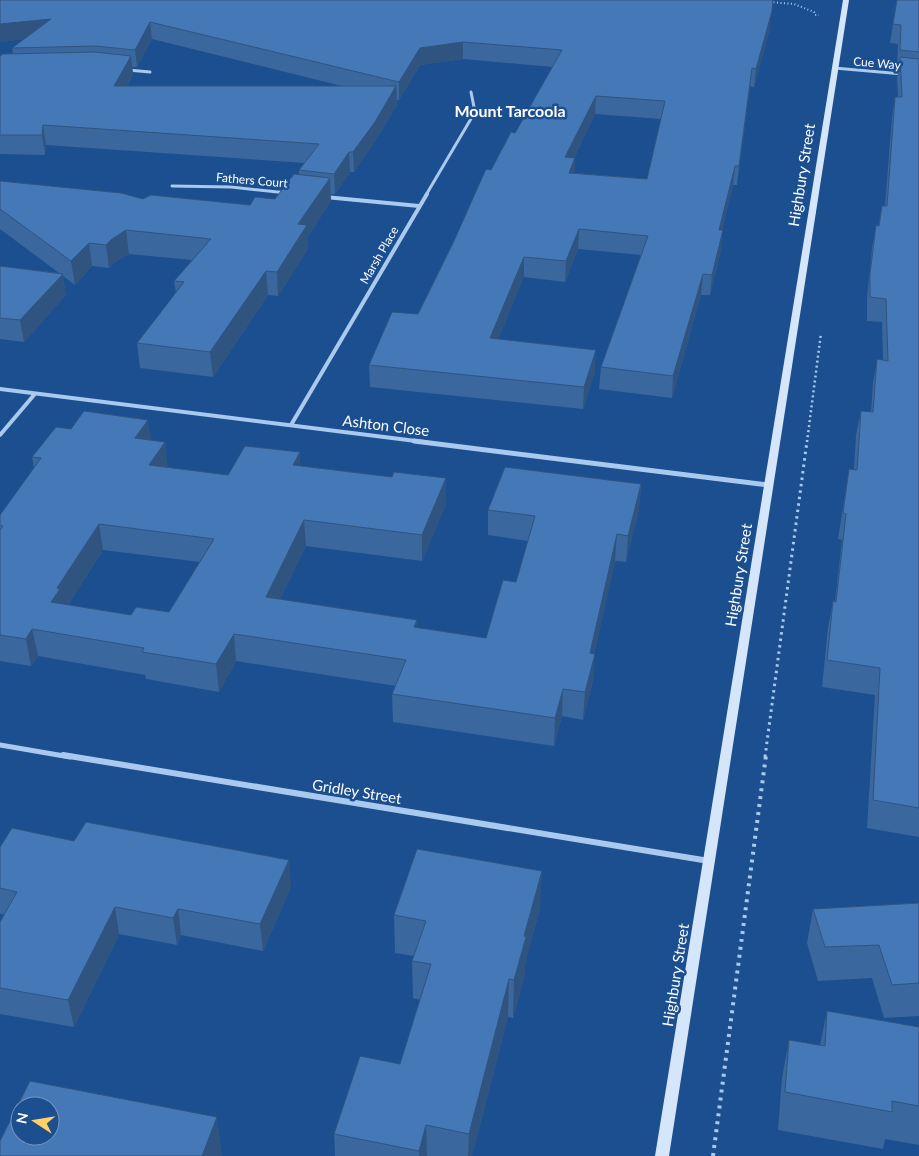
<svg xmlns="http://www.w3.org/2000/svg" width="919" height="1156" font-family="Lato,sans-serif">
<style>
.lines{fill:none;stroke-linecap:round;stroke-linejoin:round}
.path-far3{stroke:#a9c9ee;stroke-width:2;stroke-dasharray:1 2.5;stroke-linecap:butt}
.path-far2{stroke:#a9c9ee;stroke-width:2.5;stroke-dasharray:2 3;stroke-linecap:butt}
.path-far1{stroke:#a9c9ee;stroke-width:3;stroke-dasharray:2.5 4;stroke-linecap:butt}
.path{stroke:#a9c9ee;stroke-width:4;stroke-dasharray:3 5;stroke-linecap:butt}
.street-far3{stroke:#a9c9ee;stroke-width:3}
.street-far2{stroke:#a9c9ee;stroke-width:4}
.street-far1{stroke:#a9c9ee;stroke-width:5}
.street{stroke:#a9c9ee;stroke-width:6}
.secondary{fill:#d6e6fa;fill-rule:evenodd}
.wall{fill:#3a679d;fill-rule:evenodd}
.shaded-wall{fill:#305480}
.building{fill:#4478b7;stroke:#305480;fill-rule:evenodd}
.labels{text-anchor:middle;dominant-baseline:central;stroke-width:5;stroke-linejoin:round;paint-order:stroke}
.far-street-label{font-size:12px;fill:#fff;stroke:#1b4f8f}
.street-label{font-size:15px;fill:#fff;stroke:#1b4f8f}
.far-district-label{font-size:16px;font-weight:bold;fill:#fff;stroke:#1b4f8f}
</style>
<rect width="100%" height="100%" fill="#1b4f8f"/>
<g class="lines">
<path class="path-far3" d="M770 2 794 4 814 12 815 15H819"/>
<path class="path-far2" d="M807 442 821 333"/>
<path class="path-far1" d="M765 757 807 441"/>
<path class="path" d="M713 1156 766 755"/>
<g class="street-far3">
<path d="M834 68 903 74"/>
<path d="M128 70 150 72"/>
<path d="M172 186 231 187 287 193"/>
<path d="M426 195 475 112 471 92"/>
</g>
<g class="street-far2">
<path d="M325 197 419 206"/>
<path d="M0 389 424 442"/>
<path d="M291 425 427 194"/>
<path d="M0 435 34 395"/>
</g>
<g class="street-far1">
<path d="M414 441 768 485"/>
<path d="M0 745 70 757"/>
</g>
<path class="street" d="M63 755 709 861"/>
<path class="secondary" d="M843 0H849L669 1156H655Z"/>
</g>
<g class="wall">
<path d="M0 0 770 28 754 87 750 86 737 185H733L722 230 721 250 710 295H701L672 398 599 389 601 367 641 255 578 249 565 282 524 277 498 339 595 372 583 409 370 387 369 365 418 314 491 170 515 133 553 67 463 59 420 65 399 100H397V105L375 141 354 172H350L335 194H330L331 201 308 236V249L278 296 268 295 213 377 140 368 137 343 176 293 174 281 192 260 129 254 115 262 109 268 92 266 75 285 63 276 66 295 24 342 0 339V266L59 273 0 229V181L143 199 250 205 275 199 299 175V170L305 163 46 145 45 155 0 154V56L13 54 12 48 24 39 0 42ZM152 39 342 86H127L133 74 132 67H137ZM595 114 661 119 647 179 575 173 574 158Z"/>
<path d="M897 0H919V837L867 828 875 695 822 687 828 628 833 601H835L842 540 838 539 849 469H854L856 435 861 411 871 412 873 383 877 359 883 360 882 322 867 321V298L872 248 876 225 878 226 882 206H885L892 117 895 97H898L897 77 898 70H897L898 44 890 43Z"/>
<path d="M151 441 168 468 228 475 300 452V466L446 504 422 561 306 546 280 599 417 628 486 638 516 582 528 541 488 535V510L641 484 639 510 626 562 615 561 594 654 593 681 583 720 562 716 554 746 393 722 392 694 396 686 236 661 219 692 146 679 145 675 38 656 31 666 0 661V515L34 468 32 457ZM103 550 200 562 169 612 131 615 68 605Z"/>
<path d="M0 847 291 887 263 951 181 935 177 945 119 934 74 1027 0 1014V922L4 914H0Z"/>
<path d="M919 903V1016L884 1018 872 978 818 981 807 943 813 909Z"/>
<path d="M540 908 525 963V974L513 1018 508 1017 472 1156H335L334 1134 400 1064 420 1000 413 998 412 961 414 956 395 953 394 915Z"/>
<path d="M827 1011 919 1027V1145L885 1139 883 1149 778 1130 782 1078 789 1040 820 1045Z"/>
</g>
<g class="shaded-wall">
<path d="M772 11 770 28 754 87 756 69Z"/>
<path d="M51 19 53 36 0 42V24Z"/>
<path d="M150 22 152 39 137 67 135 50Z"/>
<path d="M463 42V59L420 65 399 100V82L420 48Z"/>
<path d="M131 56 133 74 117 104 114 86Z"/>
<path d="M752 68 750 86 737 185 739 166Z"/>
<path d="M396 86 397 105 375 141 354 172 353 152Z"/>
<path d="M596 96 595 114 565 176V157Z"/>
<path d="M43 125 46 145 45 155 42 135Z"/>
<path d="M349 152 350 172 335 194 334 174Z"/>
<path d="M575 158V177L569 173Z"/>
<path d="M735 166 733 185 717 250 719 230Z"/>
<path d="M330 178 331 201 308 236V249L278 296 277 272 298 224Z"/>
<path d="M579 229 578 249 565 282 566 261Z"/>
<path d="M126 230 129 254 115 262 109 268 106 245 112 239Z"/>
<path d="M723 230 721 250 710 295 712 275Z"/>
<path d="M89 243 92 266 75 285 71 261Z"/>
<path d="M524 257V277L490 360V338Z"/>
<path d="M266 271 268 295 213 377 210 352Z"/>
<path d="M63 274 66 295 24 342 20 320Z"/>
<path d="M703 274 701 295 672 398 673 376Z"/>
<path d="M596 350 595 372 583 409 584 387Z"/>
<path d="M148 420 152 444 135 438Z"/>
<path d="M165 442 168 467 149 465Z"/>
<path d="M300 452 301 478 293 465Z"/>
<path d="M446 478V504L422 561V535Z"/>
<path d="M641 484 639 510 626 562 628 536Z"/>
<path d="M304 520 306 546 268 624 266 597Z"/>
<path d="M99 524 103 550 64 611 51 602 57 588Z"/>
<path d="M617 534 615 561 588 681 590 653Z"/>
<path d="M417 620 418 647 414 627Z"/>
<path d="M32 629 38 656 31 666 26 639Z"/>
<path d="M234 634 236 661 219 692 216 664Z"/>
<path d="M595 654 593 681 583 720 585 692Z"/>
<path d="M563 689 562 716 554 746 555 718Z"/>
<path d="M289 860 291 887 263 951 260 924Z"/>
<path d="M542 871 540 908 525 963V974L513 1018 514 980 524 936Z"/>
<path d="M115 907 119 934 74 1027 68 1000Z"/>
<path d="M178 909 181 935 177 945 173 918Z"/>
<path d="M509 979 508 1017 472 1156H468L469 1134Z"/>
<path d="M217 1117 222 1154V1156H202Z"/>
<path d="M426 1125 427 1156H419V1151Z"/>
</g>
<g class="building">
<path d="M0 0H773L772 11 756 69 752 68 739 166H735L719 230H723L712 275 703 274 673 376 601 367 648 236 579 229 566 261 524 257 490 338 596 350 584 387 369 365 392 312 418 314 453 243 486 169 491 170 511 132 515 133 562 50 463 42 420 48 399 82 150 22 135 50 95 46 12 48 51 19 0 24ZM596 96 665 101 647 179 569 173 575 158 565 157Z"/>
<path d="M897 0H919V52L900 50 901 25 893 24Z"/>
<path d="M95 52 131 56 114 86H396L375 122 353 152H349L334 174 299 170 319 144 43 125 42 135H0V56L3 54Z"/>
<path d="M900 57 919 59V808L873 800 880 668 827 660 833 601 836 602 846 514 843 513 849 469 857 470 861 411 873 412 877 359 888 361 886 299 870 297V274L876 225 879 226 882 206H887L895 97H902Z"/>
<path d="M294 174 330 178 298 224 307 225 277 272 266 271 210 352 137 343 184 282 174 281 211 239 126 230 112 239 106 245 89 243 71 261 0 209V181L121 193 143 199 151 195 250 205 255 197 275 199Z"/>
<path d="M0 266 63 274 20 320 0 318Z"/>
<path d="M84 411 148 420 135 438 165 442 149 465 228 475 245 446 300 452 293 465 392 477 394 472 446 478 422 535 304 520 266 597 417 620 414 627 486 638 503 580 516 582 535 516 488 510 505 467 641 484 628 536 617 534 590 653 595 654 585 692 563 689 555 718 392 694 406 660 234 634 216 664 142 652 144 648 32 629 26 639 0 635V530L3 526 0 525V515L41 458 32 457 56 427 71 429ZM99 524 214 539 169 612 136 607 131 615 51 602 60 589 57 588Z"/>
<path d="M86 822 289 860 260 924 178 909 173 918 115 907 68 1000 0 988V922L17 892 0 888V847L12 828 74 841Z"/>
<path d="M417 849 542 871 524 936 526 937 514 980 509 979 469 1134 426 1125 419 1151 334 1134 360 1056 400 1064 431 964 412 961 426 921 394 915Z"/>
<path d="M919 903V983L892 985 879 945 825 947 813 909Z"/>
<path d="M827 1011 919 1027V1106L892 1101V1112L785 1092 789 1040 825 1046Z"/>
<path d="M30 1081 217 1117 202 1156H0V1141ZM20 1106H50V1136H20Z"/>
</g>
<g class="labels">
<g class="far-street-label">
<text transform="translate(877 63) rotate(5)">Cue Way</text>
<text transform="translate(252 180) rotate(5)">Fathers Court</text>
<text transform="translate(379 255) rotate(-60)">Marsh Place</text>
</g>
<g class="street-label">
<text transform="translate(801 175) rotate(-81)">Highbury Street</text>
<text transform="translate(386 425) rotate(7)">Ashton Close</text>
<text transform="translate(738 575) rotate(-81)">Highbury Street</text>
<text transform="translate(357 791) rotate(9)">Gridley Street</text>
<text transform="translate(675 975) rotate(-81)">Highbury Street</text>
</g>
<g class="far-district-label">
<text x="510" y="110">Mount Tarcoola</text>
</g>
</g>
<g transform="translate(35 1121) rotate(282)"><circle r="24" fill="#1b4f8f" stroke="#7695bc"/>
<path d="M0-4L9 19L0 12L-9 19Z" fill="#ffd166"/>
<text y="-8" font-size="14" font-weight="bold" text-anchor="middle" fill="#ffffff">N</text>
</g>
</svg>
